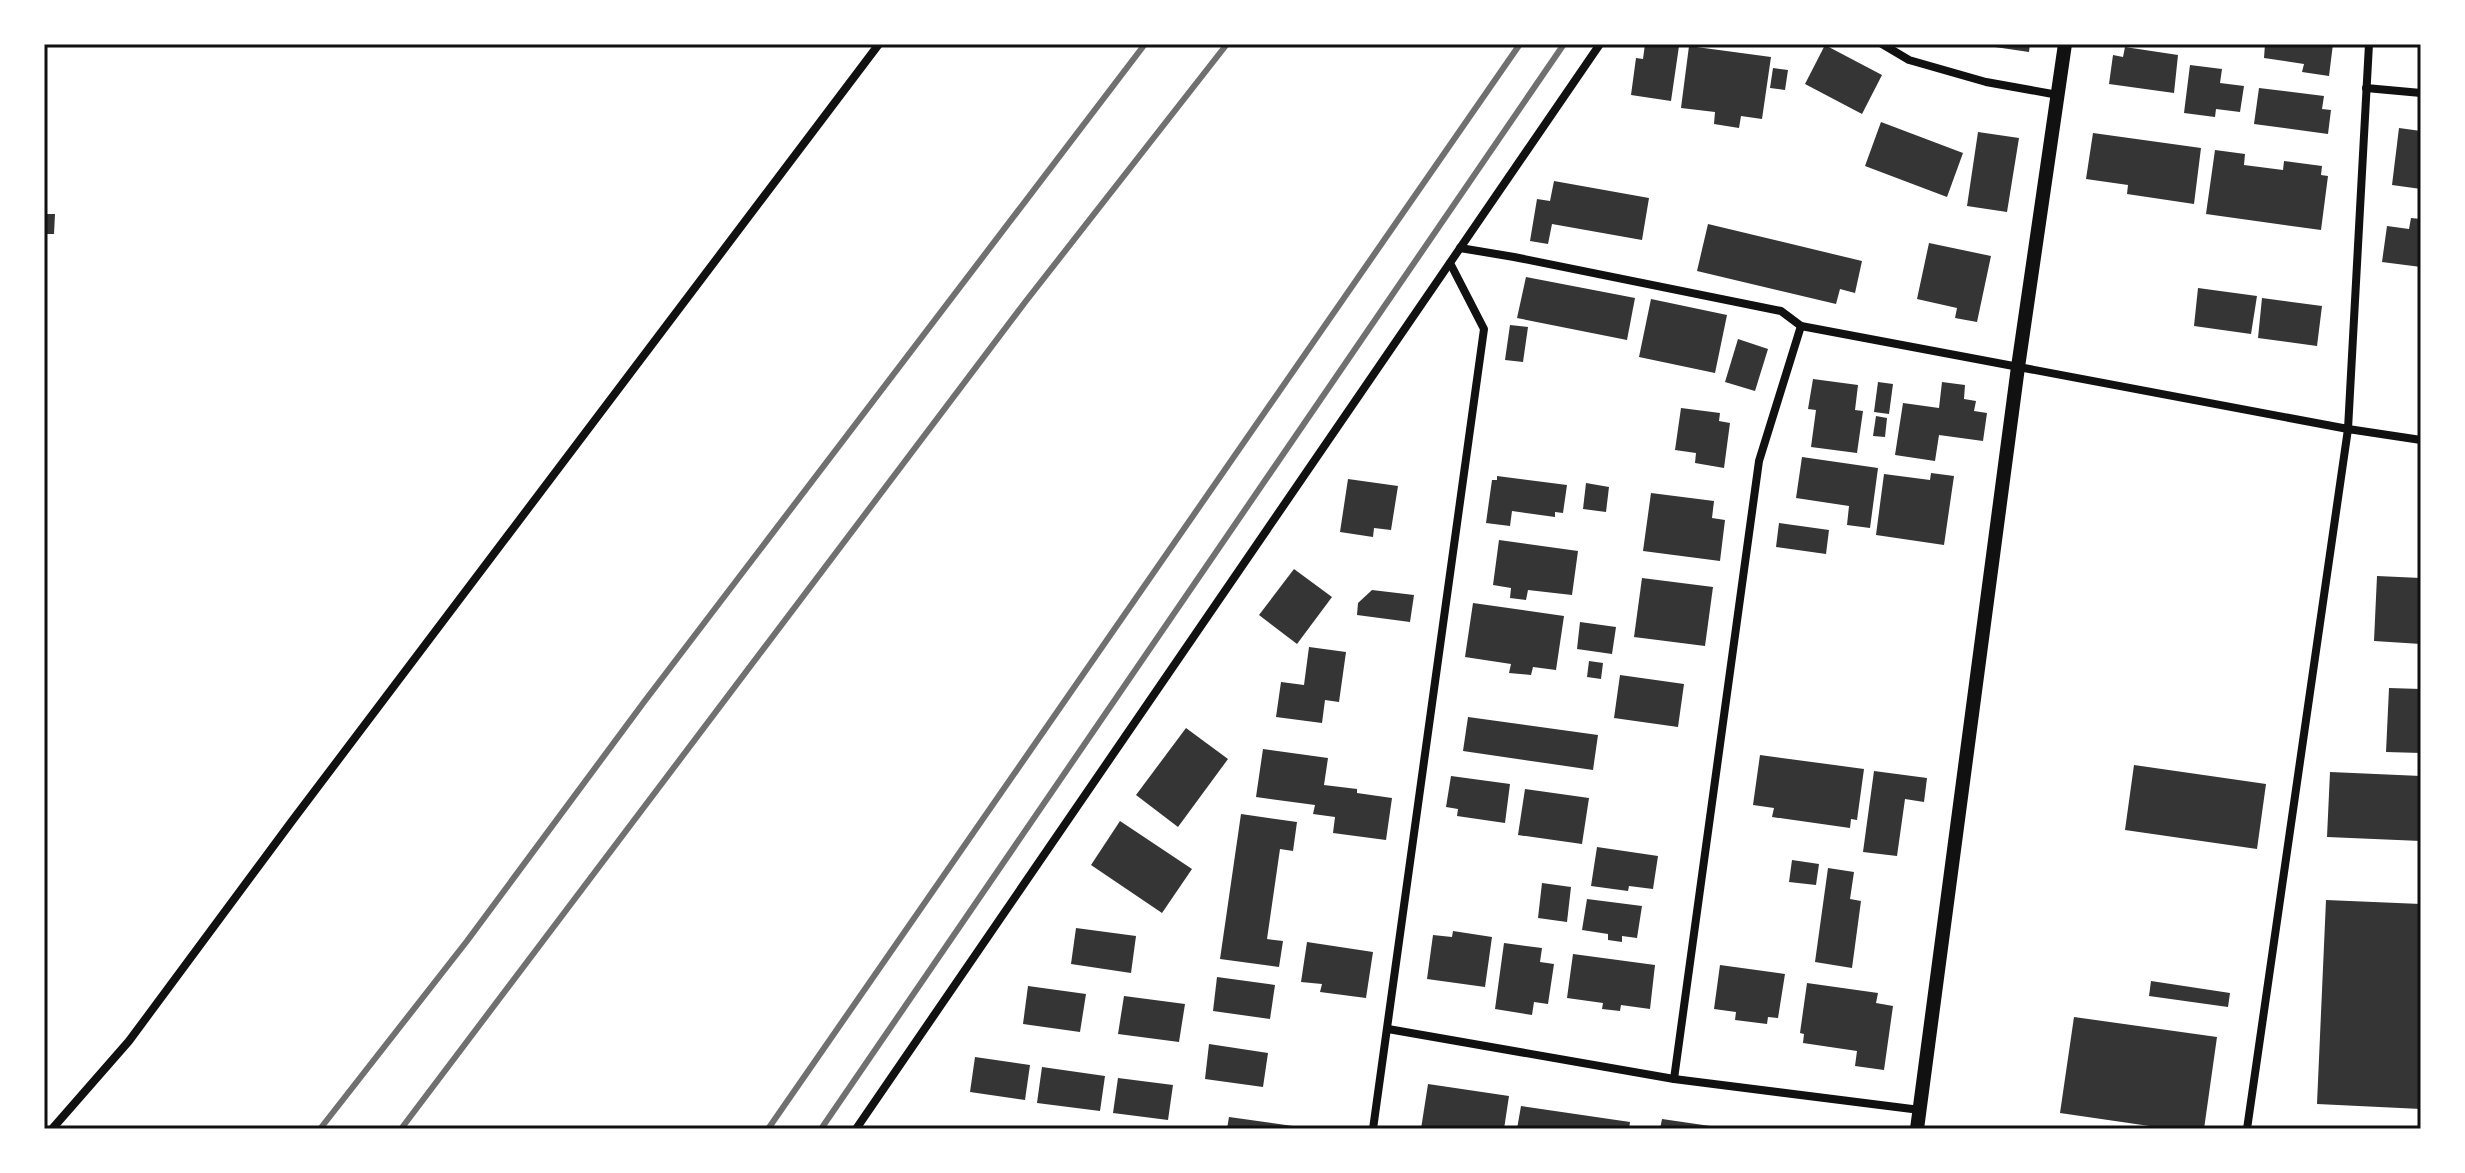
<svg xmlns="http://www.w3.org/2000/svg" width="2465" height="1173" font-family="Rubik,sans-serif">
<style>
.building{fill:#353535}
.lines{fill:none;stroke-linecap:round;stroke-linejoin:round}
.minor{stroke:#111;stroke-width:8}
.tertiary{stroke:#111;stroke-width:14}
.rail{stroke:#707070;stroke-width:6}
.neatline{fill:none;stroke:#111;stroke-width:3}
</style>
<rect width="100%" height="100%" fill="#fff"/>
<g class="building">
<path d="M1645 44 1679 46 1671 101 1631 95 1636 58 1643 59Z"/>
<path d="M1988 44H2030L2029 52 1988 46Z"/>
<path d="M2265 44H2333L2329 76 2302 72 2304 64 2264 58Z"/>
<path d="M1825 45 1882 75 1862 114 1805 84Z"/>
<path d="M1689 46 1771 57 1762 119 1741 116 1739 128 1714 124 1715 112 1681 108Z"/>
<path d="M2125 47 2178 55 2174 93 2109 84 2113 55 2123 57Z"/>
<path d="M2190 65 2222 69 2220 83 2244 86 2240 112 2216 109 2215 117 2184 113Z"/>
<path d="M1773 68 1788 70 1785 90 1770 88Z"/>
<path d="M2259 88 2324 96 2322 109 2331 110 2328 134 2254 124Z"/>
<path d="M1881 122 1963 153 1947 197 1865 166Z"/>
<path d="M2399 128 2421 131V189L2392 185Z"/>
<path d="M1978 132 2019 138 2007 212 1967 206Z"/>
<path d="M2093 133 2201 148 2194 204 2127 194 2128 185 2086 179Z"/>
<path d="M2215 150 2245 154 2244 165 2283 170 2284 161 2322 166 2321 175 2328 176 2321 230 2206 214Z"/>
<path d="M1554 181 1649 198 1642 240 1552 224 1548 244 1530 241 1537 199 1550 201Z"/>
<path d="M44 214H55L54 234H44Z"/>
<path d="M2411 218 2421 219V267L2382 262 2387 226 2409 229Z"/>
<path d="M1708 224 1862 261 1855 293 1840 289 1836 304 1697 271Z"/>
<path d="M1929 243 1991 256 1977 322 1955 318 1957 308 1917 299Z"/>
<path d="M1526 277 1635 298 1627 340 1517 318Z"/>
<path d="M2198 288 2257 296 2251 334 2194 326Z"/>
<path d="M2262 298 2322 306 2317 346 2258 338Z"/>
<path d="M1651 299 1727 315 1715 373 1639 357Z"/>
<path d="M1510 325 1528 327 1523 362 1505 360Z"/>
<path d="M1738 339 1768 349 1755 391 1725 382Z"/>
<path d="M1813 379 1858 385 1855 410 1863 411 1857 453 1811 447 1816 410 1808 409Z"/>
<path d="M1878 382 1893 384 1889 414 1874 412Z"/>
<path d="M1942 382 1965 385 1964 399 1976 401 1974 411 1987 413 1983 441 1939 435 1935 461 1895 455 1903 403 1939 408Z"/>
<path d="M1681 408 1720 413 1719 421 1730 423 1724 468 1695 463 1696 453 1675 450Z"/>
<path d="M1876 416 1887 418 1885 437 1873 436Z"/>
<path d="M1802 457 1878 468 1870 528 1847 525 1849 506 1796 498Z"/>
<path d="M1931 473 1954 476 1944 545 1876 535 1884 474 1930 480Z"/>
<path d="M1497 476 1567 485 1563 513 1555 512V517L1512 511 1510 526 1486 523 1492 480H1497Z"/>
<path d="M1348 479 1398 486 1391 530 1374 528 1373 537 1340 532Z"/>
<path d="M1586 483 1609 487 1606 512 1583 509Z"/>
<path d="M1651 493 1714 501 1712 518 1725 520 1720 561 1643 551Z"/>
<path d="M1779 523 1829 530 1826 554 1776 547Z"/>
<path d="M1499 540 1578 551 1572 595 1528 590 1526 600 1510 598 1511 588 1493 585Z"/>
<path d="M1294 569 1332 597 1297 644 1259 615Z"/>
<path d="M2377 576 2421 578V644L2374 641Z"/>
<path d="M1642 578 1713 587 1705 646 1634 637Z"/>
<path d="M1372 590 1414 595 1410 622 1357 615 1358 603Z"/>
<path d="M1473 603 1564 616 1556 670 1533 667 1531 675 1509 673 1511 664 1465 657Z"/>
<path d="M1580 622 1616 627 1612 654 1577 649Z"/>
<path d="M1309 647 1346 652 1339 702 1325 700 1322 723 1276 717 1281 682 1304 685Z"/>
<path d="M1589 661 1603 663 1601 679 1587 677Z"/>
<path d="M1620 675 1684 684 1678 727 1614 718Z"/>
<path d="M2389 688 2421 689V753L2386 752Z"/>
<path d="M1468 717 1598 735 1593 770 1463 751Z"/>
<path d="M1186 728 1228 759 1178 827 1136 795Z"/>
<path d="M1263 749 1328 758 1324 785 1357 789V793L1392 798 1386 840 1333 833 1335 817 1313 814 1315 805 1256 797Z"/>
<path d="M1760 755 1864 769 1857 820 1851 819 1850 828 1772 817 1774 808 1753 805Z"/>
<path d="M2134 765 2266 784 2257 849 2125 830Z"/>
<path d="M1874 771 1927 778 1924 802 1905 799 1897 856 1863 852Z"/>
<path d="M2330 772 2421 776V841L2327 837Z"/>
<path d="M1451 776 1510 784 1505 823 1457 816 1458 809 1446 807Z"/>
<path d="M1525 789 1589 798 1582 844 1518 835Z"/>
<path d="M1241 814 1297 822 1293 851 1280 849 1267 939 1283 941 1279 967 1220 959Z"/>
<path d="M1120 821 1192 869 1162 913 1091 865Z"/>
<path d="M1597 847 1658 856 1653 889 1629 886 1628 891 1591 886Z"/>
<path d="M1792 860 1819 864 1816 885 1789 882Z"/>
<path d="M1828 868 1854 872 1850 899 1861 901 1852 968 1815 962Z"/>
<path d="M1542 883 1571 887 1567 922 1538 918Z"/>
<path d="M1587 899 1642 906 1637 938 1622 936V942L1608 940V934L1582 930Z"/>
<path d="M2326 900 2421 904V1109L2317 1104Z"/>
<path d="M1076 928 1136 936 1131 973 1071 964Z"/>
<path d="M1453 931 1492 937 1485 987 1427 979 1433 935 1452 937Z"/>
<path d="M1307 942 1373 952 1366 998 1320 992 1322 984 1301 982Z"/>
<path d="M1504 943 1542 948 1540 962 1554 964 1548 1004 1534 1002 1532 1015 1495 1009Z"/>
<path d="M1573 954 1655 965 1650 1009 1621 1005 1620 1011 1602 1009 1603 1003 1567 998Z"/>
<path d="M1720 965 1785 974 1778 1018 1768 1017 1767 1024 1735 1020 1736 1012 1714 1009Z"/>
<path d="M1217 977 1275 985 1270 1019 1213 1011Z"/>
<path d="M2151 981 2230 993 2228 1007 2149 996Z"/>
<path d="M1807 983 1878 993 1876 1003 1893 1006 1884 1070 1855 1066 1857 1051 1803 1043 1804 1034 1800 1033Z"/>
<path d="M1028 986 1086 994 1080 1032 1023 1024Z"/>
<path d="M1124 996 1185 1004 1179 1042 1118 1034Z"/>
<path d="M2074 1017 2217 1037 2204 1129H2170L2060 1113Z"/>
<path d="M1209 1044 1268 1053 1263 1087 1205 1079Z"/>
<path d="M975 1057 1030 1065 1025 1100 970 1092Z"/>
<path d="M1042 1067 1105 1076 1100 1111 1037 1103Z"/>
<path d="M1118 1078 1173 1085 1168 1120 1113 1113Z"/>
<path d="M1428 1084 1509 1096 1504 1129H1421Z"/>
<path d="M1521 1106 1630 1122 1629 1129H1517Z"/>
<path d="M1229 1117 1300 1127V1129H1227Z"/>
<path d="M1662 1119 1717 1127V1129H1660Z"/>
</g>
<g class="lines">
<g class="minor">
<path d="M1882 44 1909 60 1986 82 2058 95"/>
<path d="M2366 88 2421 93"/>
<path d="M1460 248 1514 257 1781 311 1801 326"/>
<path d="M1388 1029 1674 1079 1920 1110"/>
<path d="M1674 1079 1759 461 1801 326 2348 429 2369 44"/>
<path d="M52 1129 129 1041 292 821 879 44"/>
<path d="M856 1129 1600 44"/>
<path d="M1373 1129 1484 329 1450 263"/>
<path d="M2247 1129 2348 429 2421 440"/>
</g>
<path class="tertiary" d="M1917 1129 2018 367 2065 44"/>
<g class="rail">
<path d="M320 1129 467 941 644 702 1145 44"/>
<path d="M401 1129 1026 301 1227 44"/>
<path d="M768 1129 1520 44"/>
<path d="M821 1129 1564 44"/>
</g>
</g>
<rect width="2465" height="1173" fill="none" stroke="#ffffff" stroke-width="92"/>
<rect x="46" y="46" width="2373" height="1081" class="neatline"/>
</svg>
